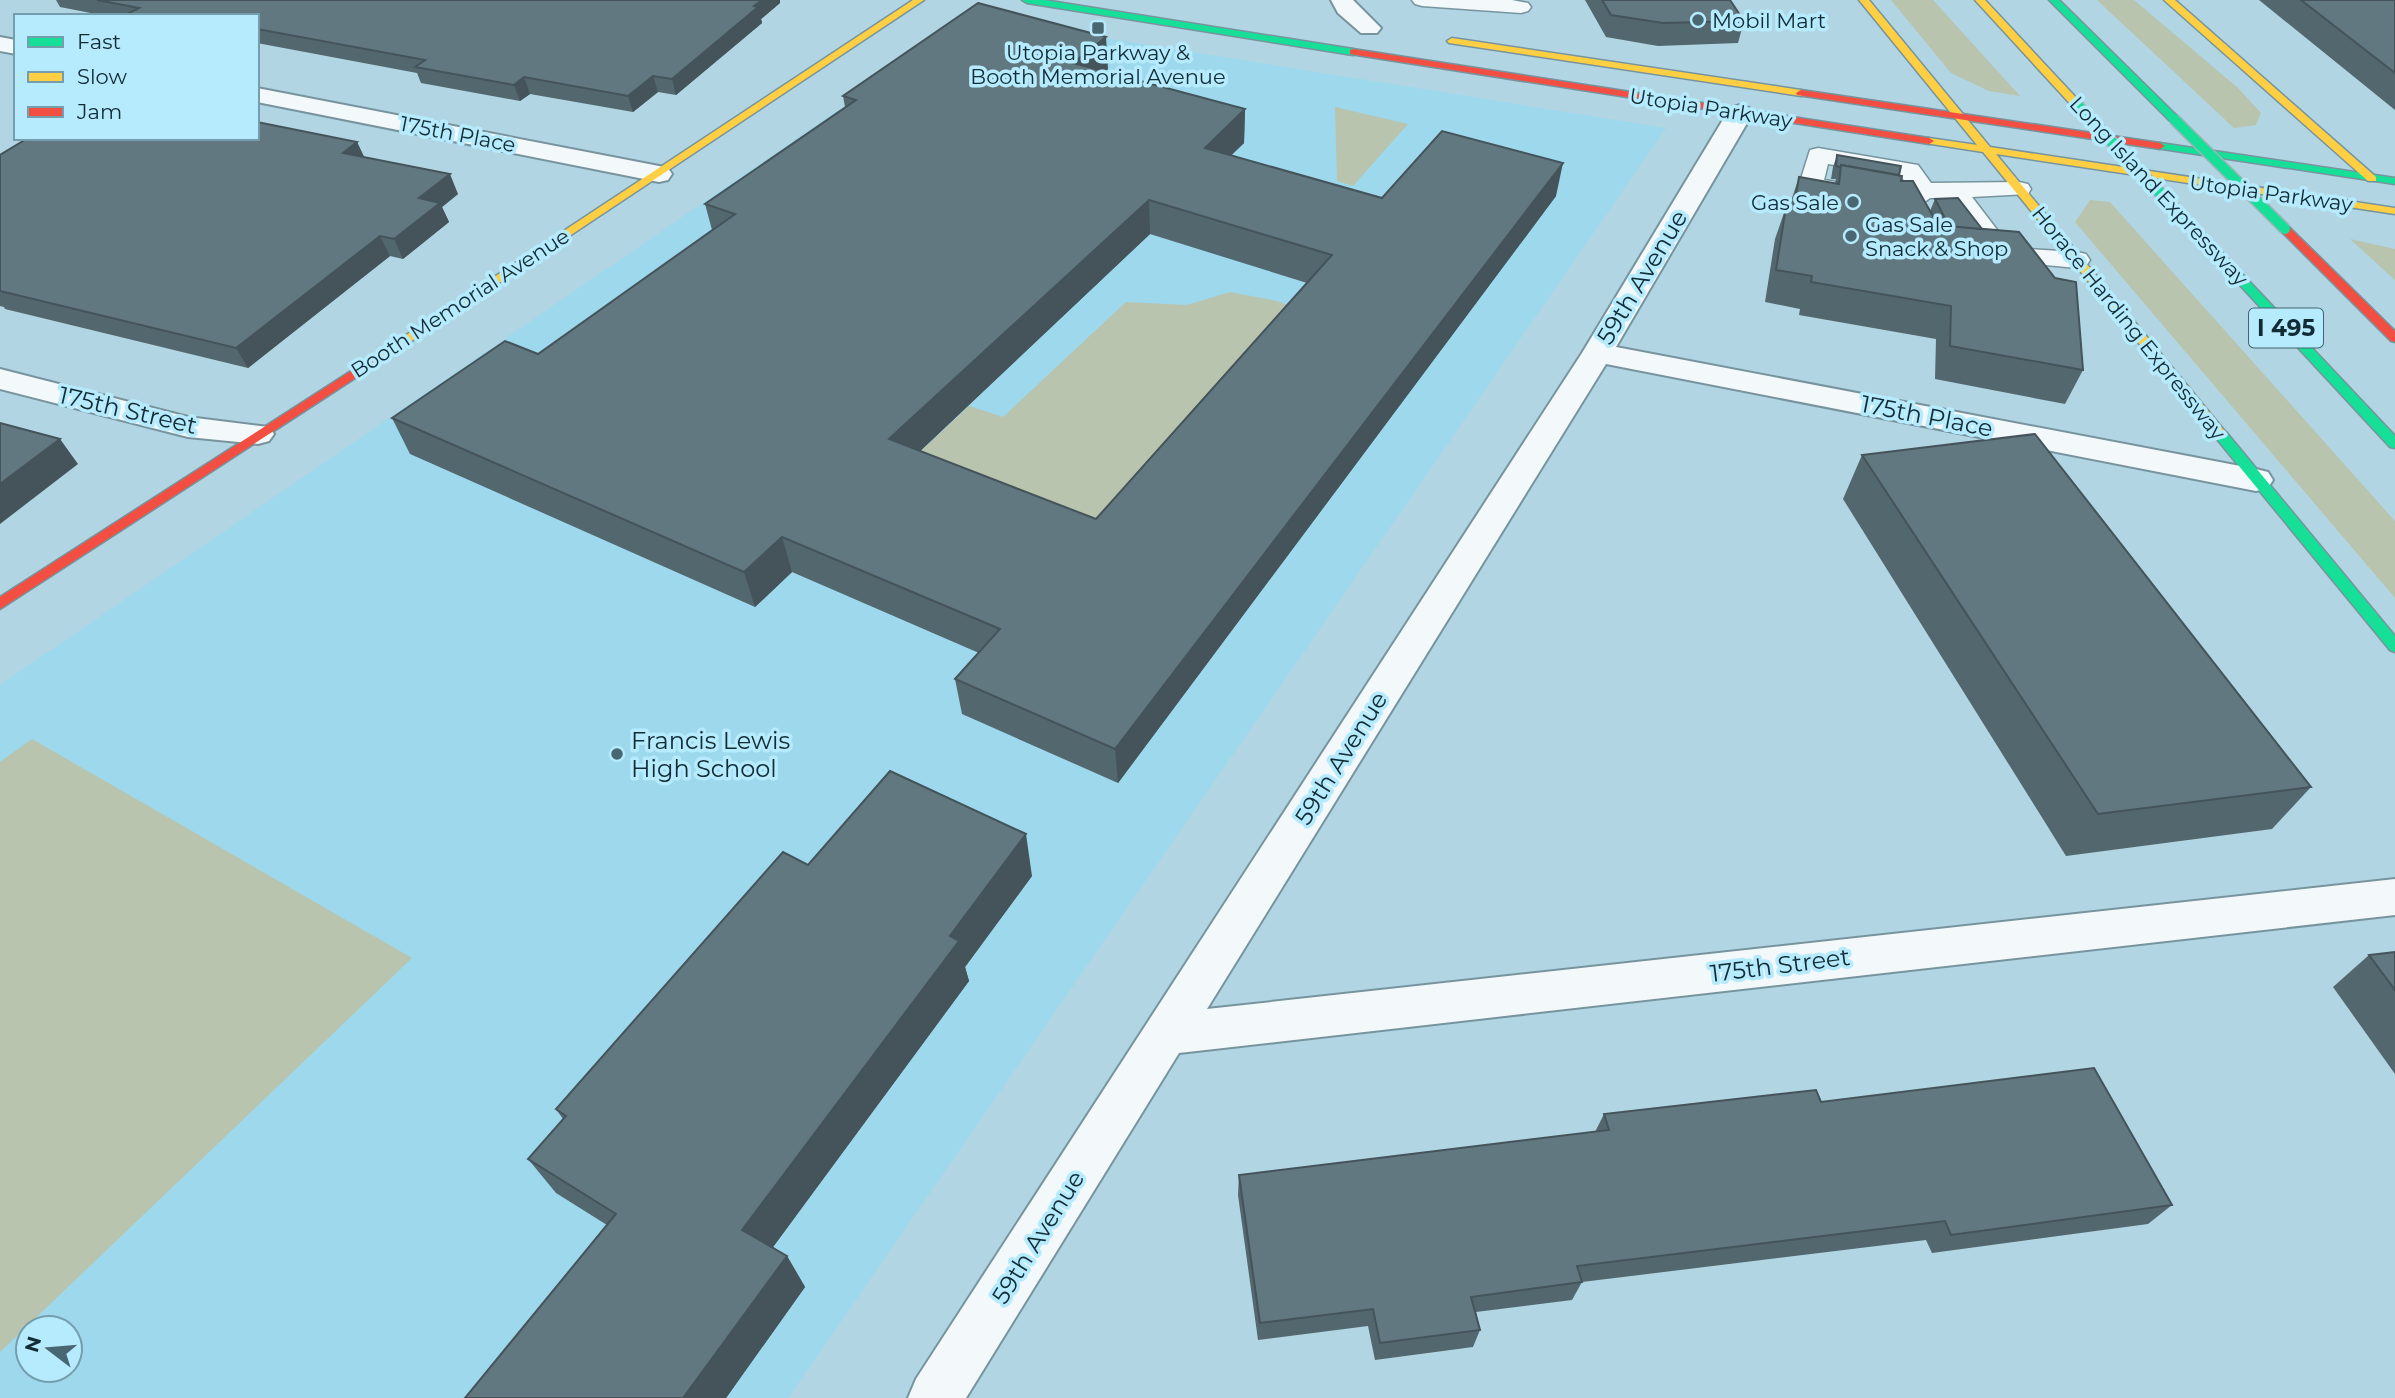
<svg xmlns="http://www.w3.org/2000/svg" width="2395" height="1398" font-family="Montserrat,sans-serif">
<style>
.built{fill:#9dd8ec;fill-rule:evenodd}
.green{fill:#b8c4ae}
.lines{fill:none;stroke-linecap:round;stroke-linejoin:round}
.lane-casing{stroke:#77949e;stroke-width:3}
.street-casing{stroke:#77949e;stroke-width:4}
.fast-casing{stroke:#77949e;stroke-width:3}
.slow-casing{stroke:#77949e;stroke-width:3}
.jam-casing{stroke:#77949e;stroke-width:3}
.lane{fill:#f3f9fb;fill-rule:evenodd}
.street{fill:#f3f9fb;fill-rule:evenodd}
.fast{fill:#16e098;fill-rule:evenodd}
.slow{fill:#ffcf43;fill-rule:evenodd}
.jam{fill:#f24e42;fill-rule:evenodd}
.fast-bridge-casing{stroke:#9fb2b9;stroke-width:13;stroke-linecap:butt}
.fast-bridge{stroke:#16e098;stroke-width:10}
.wall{fill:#53676e;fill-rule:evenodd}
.shaded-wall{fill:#44545a}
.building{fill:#617880;stroke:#44545a;stroke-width:2;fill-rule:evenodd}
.poi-dot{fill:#496772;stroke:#b6eafd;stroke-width:2.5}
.labels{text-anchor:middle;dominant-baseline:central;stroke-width:7;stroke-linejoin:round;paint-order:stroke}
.far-poi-label{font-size:21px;fill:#112c35;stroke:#b6eafd;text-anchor:start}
.far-street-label{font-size:21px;fill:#112c35;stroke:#b6eafd}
.shield{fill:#b6eafd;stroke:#426571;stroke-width:2}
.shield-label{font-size:23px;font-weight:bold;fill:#112c35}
.street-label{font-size:24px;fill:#112c35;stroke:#b6eafd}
.poi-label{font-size:24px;fill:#112c35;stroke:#b6eafd;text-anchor:start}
</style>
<rect width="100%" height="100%" fill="#b1d5e2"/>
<path class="built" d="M974 17 1666 128 788 1398H0V685ZM28 1328H70V1370H28Z"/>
<g class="green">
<path d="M1891 0H1933L2020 96 1989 91 1951 73Z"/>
<path d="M2097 0H2134L2238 88 2261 113 2256 125 2234 128Z"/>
<path d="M1335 107 1408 124 1353 186 1337 181Z"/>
<path d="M2090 200 2110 202 2395 521V598L2075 222Z"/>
<path d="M2350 239 2395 249V280Z"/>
<path d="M1230 292 1277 301 1309 313 1098 554 896 474 969 406 1003 417 1126 302 1187 305Z"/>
<path d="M32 739 412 958 0 1352V762Z"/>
</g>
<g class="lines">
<defs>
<g id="lane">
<path d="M1412 0H1512L1528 3 1531 7 1528 11 1521 13 1422 6 1415 4Z"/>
<path d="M1818 148 1918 165 1931 183 2019 182 2028 184 2031 189 2028 194 1972 197 2011 248 2077 252 2086 254 2090 260 2086 266 2077 268 1984 259 1980 254 1985 248 1947 198H1930L1923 203 1938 232 1934 237 1925 240 1916 237 1898 201 1910 189 1901 176 1828 164 1824 180 1861 186 1864 191 1861 196 1852 198 1802 190 1799 185 1810 150Z"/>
</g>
<g id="street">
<path d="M1331 0H1353L1381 28 1377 33H1361L1338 13Z"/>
<path d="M0 37 16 40V54L0 51Z"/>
<path d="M257 88 659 166 668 168 672 174 668 180 659 182 257 102Z"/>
<path d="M1740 105 1749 108 1753 113 1616 347 2256 469 2268 472 2273 480 2268 488 2256 491 1606 364 1207 1009 2395 879V915L1179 1053 966 1398H908L916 1379 1582 353 1727 113 1731 108Z"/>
<path d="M0 369 188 417 269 427 274 434 269 441 258 444 188 437 0 389Z"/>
</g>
<g id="fast">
<path d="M1022 0H1044L1353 49 1358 52 1353 55 1027 3Z"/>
<path d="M2049 0H2059L2178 117V121H2170Z"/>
<path d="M2160 143 2395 178V184L2156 148 2155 146Z"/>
<path d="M2178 209 2182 210 2395 436V448L2390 447 2174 214V210Z"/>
<path d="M2221 431 2226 432 2395 636V652L2390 650 2216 438 2214 435Z"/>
</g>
<g id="slow">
<path d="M913 0H924L383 360 379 361 373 357Z"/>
<path d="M1859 0H1869L1990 147 2395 208V214L1996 154 2228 435 2221 439 2216 438 1983 152 1925 143V139L1929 138 1977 145Z"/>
<path d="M1975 0H1985L2082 104V108H2074Z"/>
<path d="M2164 0H2175L2376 177V181H2368Z"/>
<path d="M1452 38 1801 90 1806 93 1801 96 1449 43 1447 41Z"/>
</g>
<g id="jam">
<path d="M1353 49 1929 138 1934 141 1929 144 1350 54V50Z"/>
<path d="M1801 90 2160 143 2165 146 2160 149 1797 95 1796 93Z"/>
<path d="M2285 226 2289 227 2395 331V342L2391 341 2279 229Z"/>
<path d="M379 353 385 357 383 360 0 609V597Z"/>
</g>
</defs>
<use href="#lane" class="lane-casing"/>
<use href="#street" class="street-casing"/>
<use href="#fast" class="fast-casing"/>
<use href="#slow" class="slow-casing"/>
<use href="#jam" class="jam-casing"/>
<use href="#lane" class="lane"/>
<use href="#street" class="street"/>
<use href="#fast" class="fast"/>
<use href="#slow" class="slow"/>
<use href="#jam" class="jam"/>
<defs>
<g id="fast-bridge">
<path d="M2078 106 2178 212"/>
<path d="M2174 119 2285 229"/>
</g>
</defs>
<use href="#fast-bridge" class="fast-bridge-casing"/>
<use href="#fast-bridge" class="fast-bridge"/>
</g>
<g class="wall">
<path d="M56 0H780V3L761 19 762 23 676 95 658 92 633 112 530 94 520 101 421 83 417 73 257 43V16H106L60 7Z"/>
<path d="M1585 0H1730L1744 21 1738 43 1658 46 1606 37Z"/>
<path d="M2259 0H2395V110Z"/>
<path d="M1108 69 1105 71 1245 109 1244 143 1231 155 1382 198 1556 196 1118 783 962 714 955 679 979 653 792 572 755 607 410 454 392 418 538 354 712 230 705 204 845 107 843 96ZM1150 234 1307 283 1096 519 920 451Z"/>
<path d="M357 142 364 157 458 194 442 207 449 222 403 259 390 256 248 368 5 309 4 307 0 306V155Z"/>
<path d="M1837 155 1899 175 1901 181 1930 211 1935 199 2083 370 2065 404 1935 379 1936 339 1799 315 1800 309 1765 302 1775 239 1786 207H1789L1799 177 1835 183 1836 179H1831L1833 167Z"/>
<path d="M1862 455 2311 787 2272 829 2066 856 1843 499Z"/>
<path d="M808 865 1032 876 965 967 969 981 773 1247 787 1256 805 1287 726 1398H465L607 1225 556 1193 528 1159 563 1119 556 1109Z"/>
<path d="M2395 952V1074L2333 987 2369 955Z"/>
<path d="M1821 1102 2172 1205 2148 1224 1932 1253 1926 1240 1582 1282 1572 1300 1476 1312 1480 1330 1473 1347 1375 1360 1368 1326 1258 1340 1238 1195 1239 1175 1595 1132 1604 1114Z"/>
</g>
<g class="shaded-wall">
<path d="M762 0H780V3L761 19 762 23 676 95 672 79Z"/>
<path d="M1106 37 1108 69 1075 95 1073 63Z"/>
<path d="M653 76 658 92 633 112 628 96Z"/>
<path d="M524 77 530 94 520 101 514 85Z"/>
<path d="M1245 109 1244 143 1205 181V148Z"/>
<path d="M357 142 366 161 343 153Z"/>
<path d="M1563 163 1556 196 1118 783 1115 749Z"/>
<path d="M450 174 458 194 442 207 449 222 403 259 394 239 419 198Z"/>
<path d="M1149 200 1150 234 896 474 889 439Z"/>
<path d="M380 236 390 256 248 368 236 348Z"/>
<path d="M60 439 78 464 0 524V484Z"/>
<path d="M782 537 792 572 755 607 744 572Z"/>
<path d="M1026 834 1032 876 965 967 969 981 762 1262 742 1230 950 936Z"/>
<path d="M787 1256 805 1287 726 1398H683Z"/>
</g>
<g class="building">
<path d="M97 0H762L754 6 758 7 672 79 653 76 628 96 524 77 514 85 415 67 425 60 257 29V16H134L127 14 139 8Z"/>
<path d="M1602 0H1730L1744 21 1663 23 1611 15Z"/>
<path d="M2301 0H2395V73Z"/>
<path d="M978 3 1106 37 1073 63 1245 109 1205 148 1382 198 1442 131 1563 163 1115 749 955 679 1000 629 782 537 744 572 392 418 505 341 538 354 735 214 705 204 856 100 843 96ZM1149 200 1332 255 1096 519 889 439Z"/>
<path d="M257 122 357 142 343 153 450 174 419 198 440 203 394 239 380 236 236 348 0 291V155L28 138H257Z"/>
<path d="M1837 155 1901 166 1899 175 1841 165V167L1836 166Z"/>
<path d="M1841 165 1902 176 1901 181H1913L1938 225 2019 232 2055 278 2076 282 2083 370 1950 346 1951 306 1811 282 1812 276 1776 270 1786 207 1794 208 1799 177 1839 184Z"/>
<path d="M1958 198 1982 229 1949 226 1935 199Z"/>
<path d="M0 423 60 439 0 484Z"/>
<path d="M2035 434 2311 787 2098 814 1862 455Z"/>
<path d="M890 771 1026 834 950 936 959 941 742 1230 787 1256 683 1398H465L616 1214 528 1159 566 1116 556 1109 783 852 808 865Z"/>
<path d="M2395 952V990L2369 955Z"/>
<path d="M2094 1068 2172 1205 1951 1235 1945 1221 1577 1266 1582 1282 1471 1297 1480 1330 1380 1343 1373 1309 1260 1323 1239 1175 1609 1130 1604 1114 1816 1090 1821 1102Z"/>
</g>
<g class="poi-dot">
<circle cx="1698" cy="20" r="7"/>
<rect x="1091" y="21" width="14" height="14" rx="3.5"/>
<circle cx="1853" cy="202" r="7"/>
<circle cx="1851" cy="236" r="7"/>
<circle cx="617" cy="754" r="7"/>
</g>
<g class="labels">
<g class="far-poi-label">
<text x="1712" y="20">Mobil Mart</text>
<text x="1098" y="52" text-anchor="middle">Utopia Parkway &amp;<tspan x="1098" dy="24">Booth Memorial Avenue</tspan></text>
<text x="1839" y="202" text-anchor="end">Gas Sale</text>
<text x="1865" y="224">Gas Sale<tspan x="1865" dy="24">Snack &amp; Shop</tspan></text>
</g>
<g class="far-street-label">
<text transform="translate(1711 108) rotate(9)">Utopia Parkway</text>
<text transform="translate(458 134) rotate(11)">175th Place</text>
<text transform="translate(2159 191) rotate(47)">Long Island Expressway</text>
<text transform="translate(2271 193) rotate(8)">Utopia Parkway</text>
<text transform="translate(460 303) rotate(-33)">Booth Memorial Avenue</text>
<text transform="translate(2129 323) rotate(51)">Horace Harding Expressway</text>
</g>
<rect class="shield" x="2249" y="308.5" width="74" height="39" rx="5"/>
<g class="shield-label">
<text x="2286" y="328">I 495</text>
</g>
<g class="street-label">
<text transform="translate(1642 277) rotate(-59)">59th Avenue</text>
<text transform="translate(128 410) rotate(13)">175th Street</text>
<text transform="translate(1927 416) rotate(11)">175th Place</text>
<text transform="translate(1341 758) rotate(-58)">59th Avenue</text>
<text transform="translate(1780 965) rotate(-7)">175th Street</text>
<text transform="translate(1038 1237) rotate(-58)">59th Avenue</text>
</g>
<g class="poi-label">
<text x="631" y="740">Francis Lewis<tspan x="631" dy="28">High School</tspan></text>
</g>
</g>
<rect x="14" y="14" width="245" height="126" fill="#b6eafd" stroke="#749ead" stroke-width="2"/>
<rect x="28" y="37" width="35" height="10" fill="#16e098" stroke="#749ead" stroke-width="2"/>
<text x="77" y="49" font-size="21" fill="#112c35">Fast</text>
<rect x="28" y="72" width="35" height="10" fill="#ffcf43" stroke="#749ead" stroke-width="2"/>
<text x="77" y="84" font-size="21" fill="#112c35">Slow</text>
<rect x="28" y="107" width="35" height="10" fill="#f24e42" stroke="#749ead" stroke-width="2"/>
<text x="77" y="119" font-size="21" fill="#112c35">Jam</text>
<g transform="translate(49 1349) rotate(286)"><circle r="33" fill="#b6eafd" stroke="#749ead" stroke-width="2"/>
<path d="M0-5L12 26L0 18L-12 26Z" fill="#496772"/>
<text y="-10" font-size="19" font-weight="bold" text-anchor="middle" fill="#112c35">N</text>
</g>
</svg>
